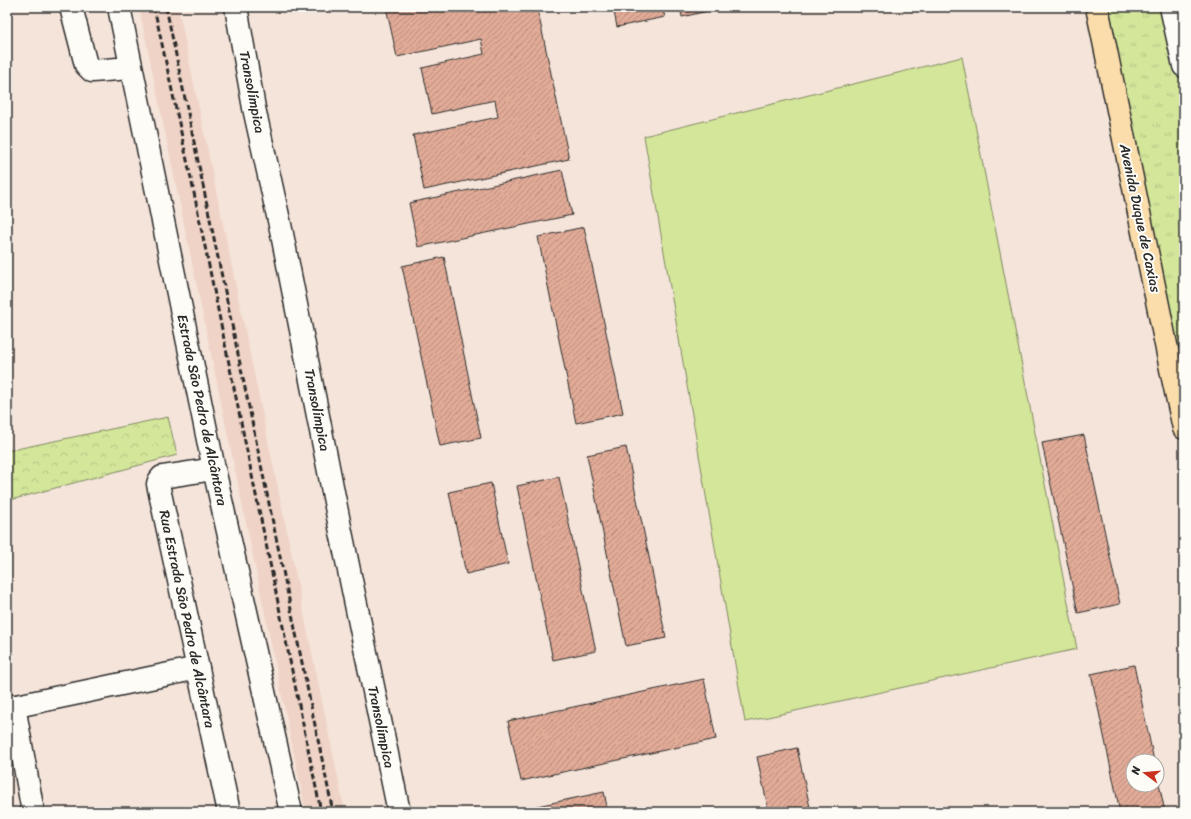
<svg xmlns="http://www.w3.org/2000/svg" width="1191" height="819" font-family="Sriracha,sans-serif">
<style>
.built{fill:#efd3c6}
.green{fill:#d3e69a;stroke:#7f8862}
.forest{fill:url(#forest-crowns);stroke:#7f8862}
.park{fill:url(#park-tufts);stroke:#7f8862}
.building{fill:url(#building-hatch);stroke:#2b2b2b}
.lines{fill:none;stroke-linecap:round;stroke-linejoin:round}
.minor-casing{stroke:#2b2b2b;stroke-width:25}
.major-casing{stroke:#2b2b2b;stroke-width:25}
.minor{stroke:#fdfcf7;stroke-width:22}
.major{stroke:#fbddab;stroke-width:22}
.rail{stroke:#2b2b2b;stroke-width:3;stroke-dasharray:6 3;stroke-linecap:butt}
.labels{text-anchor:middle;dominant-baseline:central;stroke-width:4;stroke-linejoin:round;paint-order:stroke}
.street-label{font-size:14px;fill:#2b2b2b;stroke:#fdfcf7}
</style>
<defs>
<pattern id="forest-crowns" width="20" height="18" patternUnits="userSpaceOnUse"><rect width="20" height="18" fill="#d3e69a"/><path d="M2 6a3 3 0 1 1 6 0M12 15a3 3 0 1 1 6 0" fill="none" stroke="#b5c585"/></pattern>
<pattern id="park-tufts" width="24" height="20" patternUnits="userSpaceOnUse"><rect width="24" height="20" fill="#d3e69a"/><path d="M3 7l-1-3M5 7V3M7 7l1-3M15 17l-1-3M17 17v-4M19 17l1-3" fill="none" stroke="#b5c585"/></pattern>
<pattern id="building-hatch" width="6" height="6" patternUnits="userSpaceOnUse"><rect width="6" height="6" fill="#e1ab97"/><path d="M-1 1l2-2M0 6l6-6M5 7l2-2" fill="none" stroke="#b78b7b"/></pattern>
</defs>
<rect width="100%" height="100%" fill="#f5e4da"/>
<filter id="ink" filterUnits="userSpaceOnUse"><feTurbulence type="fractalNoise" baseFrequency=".025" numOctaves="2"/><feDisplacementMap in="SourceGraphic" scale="8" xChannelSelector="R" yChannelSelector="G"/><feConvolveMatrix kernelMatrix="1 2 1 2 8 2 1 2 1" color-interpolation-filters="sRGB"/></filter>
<g filter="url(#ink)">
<path class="built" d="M139 7H178L345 812H306Z"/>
<path class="green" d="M962 57 1077 649 745 722 644 136Z"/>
<path class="forest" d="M168 417 177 455 7 501V451Z"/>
<path class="park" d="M1100 7H1167L1184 90V414Z"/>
<g class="building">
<path d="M386 7H537L569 159 424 190 413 135 498 117 495 100 432 114 422 68 484 54 481 39 397 57Z"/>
<path d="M613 7H662L665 17 617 27Z"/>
<path d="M680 7H725L682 17Z"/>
<path d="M562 170 572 215 418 247 409 203Z"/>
<path d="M584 227 623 413 576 423 538 237Z"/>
<path d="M444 257 481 438 440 446 402 266Z"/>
<path d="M1084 435 1120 604 1078 613 1042 443Z"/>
<path d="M626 447 666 638 626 646 587 455Z"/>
<path d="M559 477 596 651 553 660 517 486Z"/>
<path d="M491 483 508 564 466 574 449 492Z"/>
<path d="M1134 665 1154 761H1133V785H1157V774L1165 812H1120L1091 674Z"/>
<path d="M704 679 716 739 521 781 508 721Z"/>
<path d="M797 748 811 812H769L757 757Z"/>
<path d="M604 792 608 812H519L518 810Z"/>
</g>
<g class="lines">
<defs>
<g id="minor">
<path d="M71 7 86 65 92 71 131 68"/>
<path d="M119 7 214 469 291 812"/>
<path d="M236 7 254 108 282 234 340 527 399 812"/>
<path d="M1171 7 1184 66"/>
<path d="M214 469 162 477 159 481 158 484 229 812"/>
<path d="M14 706 33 812"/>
<path d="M7 708 198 668"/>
</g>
<path id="major" d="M1097 7 1172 374 1184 428"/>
</defs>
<use href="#minor" class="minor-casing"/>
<use href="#major" class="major-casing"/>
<use href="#minor" class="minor"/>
<use href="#major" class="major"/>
<g class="rail">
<path d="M154 7 193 188 321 812"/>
<path d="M166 7 333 812"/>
</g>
</g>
</g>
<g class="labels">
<g class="street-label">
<text transform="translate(252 92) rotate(79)">Transolímpica</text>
<text transform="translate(1140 218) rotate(78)">Avenida Duque de Caxias</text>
<text transform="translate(202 410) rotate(78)">Estrada São Pedro de Alcântara</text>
<text transform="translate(317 410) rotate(79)">Transolímpica</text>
<text transform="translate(187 619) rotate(78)">Rua Estrada São Pedro de Alcântara</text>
<text transform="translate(381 727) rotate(78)">Transolímpica</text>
</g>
</g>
<rect width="1191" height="819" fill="none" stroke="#fdfcf7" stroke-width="24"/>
<rect x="12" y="12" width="1167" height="795" fill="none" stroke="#2b2b2b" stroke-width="1.5" filter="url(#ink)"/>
<g transform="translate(1145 773) rotate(286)"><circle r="19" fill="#fdfcf7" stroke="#a9a8a5"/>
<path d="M0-3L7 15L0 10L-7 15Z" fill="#c8321e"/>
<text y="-6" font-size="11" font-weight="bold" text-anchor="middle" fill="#2b2b2b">N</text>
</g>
</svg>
